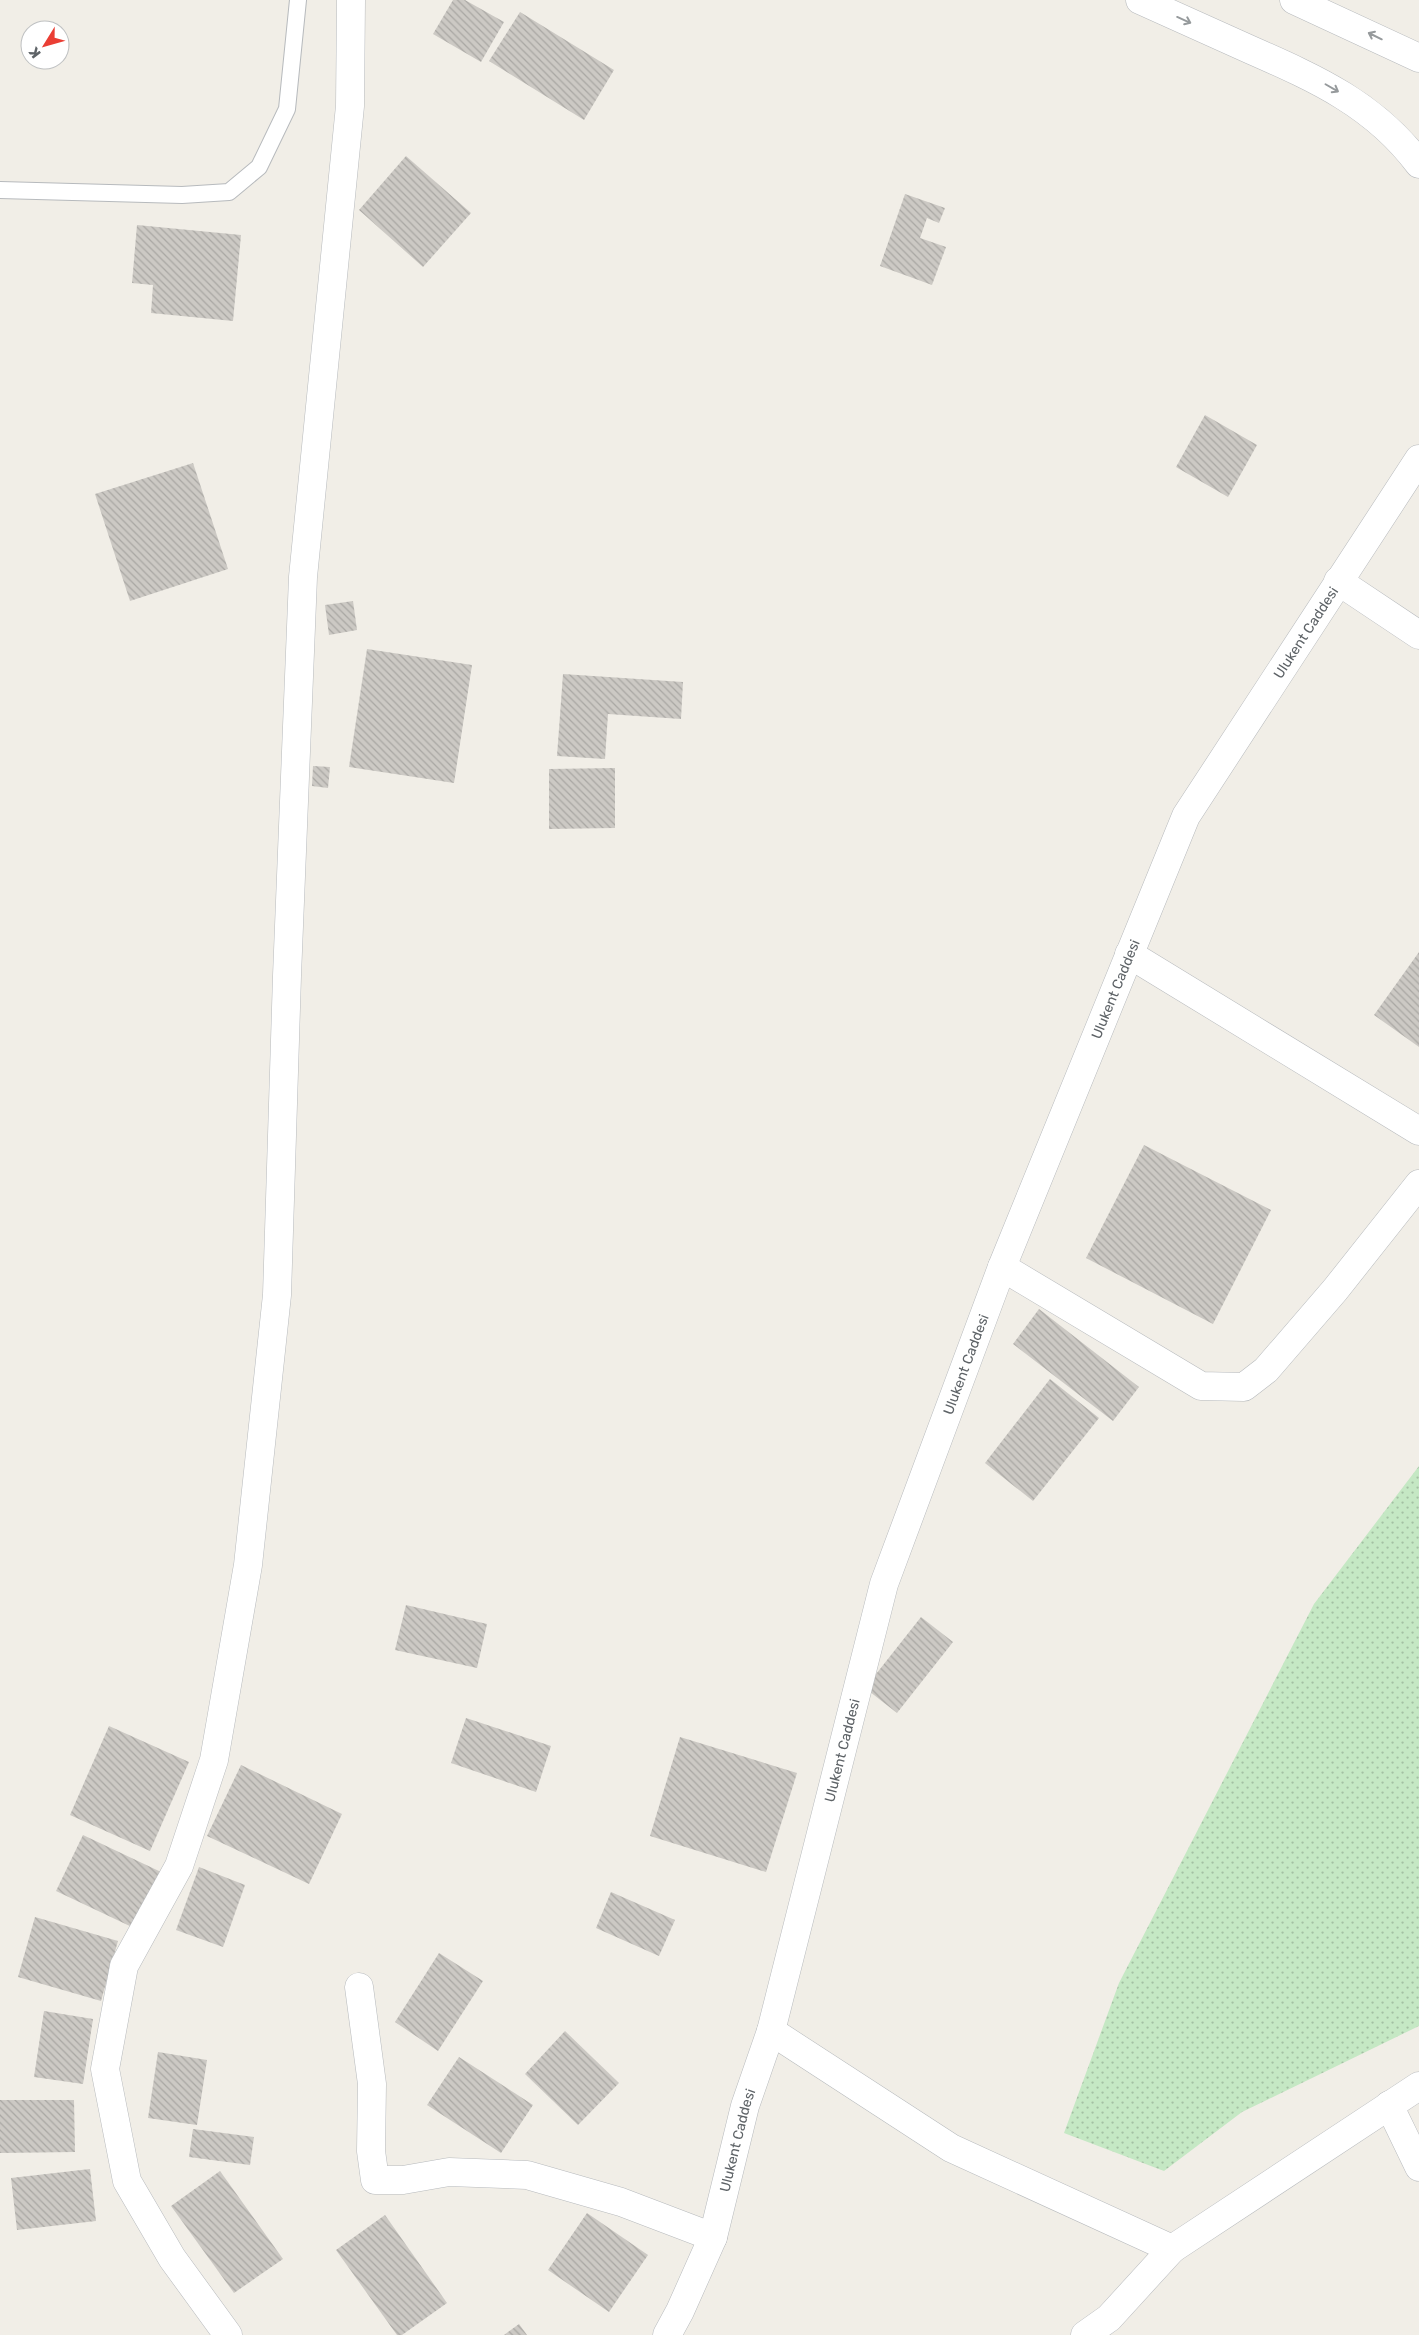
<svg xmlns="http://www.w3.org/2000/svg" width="1419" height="2335" font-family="Rubik,sans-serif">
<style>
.park{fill:url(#park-dots)}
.building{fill:url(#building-back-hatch)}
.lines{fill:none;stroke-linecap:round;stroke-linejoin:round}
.service-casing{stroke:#b7babd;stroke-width:18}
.minor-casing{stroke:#b7babd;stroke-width:29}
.tertiary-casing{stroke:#b7babd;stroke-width:29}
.service{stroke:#fff;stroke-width:16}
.minor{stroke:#fff;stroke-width:28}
.tertiary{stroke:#fff;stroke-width:28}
.oneway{stroke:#969a9c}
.labels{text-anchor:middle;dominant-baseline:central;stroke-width:4;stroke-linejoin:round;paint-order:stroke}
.street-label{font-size:14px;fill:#5e6367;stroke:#fff}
</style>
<defs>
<pattern id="park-dots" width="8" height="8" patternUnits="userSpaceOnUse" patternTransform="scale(1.25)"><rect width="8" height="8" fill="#c5e8c4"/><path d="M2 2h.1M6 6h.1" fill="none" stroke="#a3c0a3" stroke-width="1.8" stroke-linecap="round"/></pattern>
<pattern id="building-back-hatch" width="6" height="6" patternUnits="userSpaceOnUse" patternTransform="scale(1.25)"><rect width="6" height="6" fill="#ccc9c4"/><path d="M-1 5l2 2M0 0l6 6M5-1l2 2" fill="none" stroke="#a9a7a3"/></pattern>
</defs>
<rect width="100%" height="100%" fill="#f1eee7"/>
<path class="park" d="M1419 1466V2026L1242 2112 1164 2171 1064 2133 1119 1983 1314 1604Z"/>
<g class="building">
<path d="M453 0H465L504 22 481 62 433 34Z"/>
<path d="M520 12 614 70 584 120 489 61Z"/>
<path d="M406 156 471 213 423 267 359 210Z"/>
<path d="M905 194 945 208 939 223 927 218 920 238 946 247 932 285 880 266Z"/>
<path d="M137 225 241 235 233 321 151 313 153 285 132 283Z"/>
<path d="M1205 415 1257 445 1228 497 1176 467Z"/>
<path d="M193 463 228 569 130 601 95 494Z"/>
<path d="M353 601 357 630 329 635 325 605Z"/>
<path d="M367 649 472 665 454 783 349 767Z"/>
<path d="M563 674 683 682 681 719 608 714 605 759 557 756Z"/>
<path d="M313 766 330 767 328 788 312 786Z"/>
<path d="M615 768V828L549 829V769Z"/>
<path d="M1419 952V1047L1374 1015Z"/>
<path d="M1144 1145 1271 1210 1213 1324 1086 1258Z"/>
<path d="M1039 1309 1139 1387 1113 1421 1013 1344Z"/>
<path d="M1050 1379 1099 1418 1033 1501 985 1463Z"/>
<path d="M406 1605 487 1624 477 1668 395 1650Z"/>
<path d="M921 1617 953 1642 897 1713 865 1688Z"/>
<path d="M466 1718 551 1746 536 1792 451 1763Z"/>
<path d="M109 1726 189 1762 150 1851 70 1815Z"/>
<path d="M680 1737 797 1773 766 1872 650 1836Z"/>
<path d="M241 1765 342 1814 309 1884 207 1836Z"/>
<path d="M83 1835 161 1872 134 1928 56 1891Z"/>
<path d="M199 1867 245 1885 223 1947 176 1930Z"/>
<path d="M611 1892 675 1920 659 1956 596 1928Z"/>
<path d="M35 1917 118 1941 101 2001 18 1977Z"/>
<path d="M439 1953 483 1981 438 2051 395 2022Z"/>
<path d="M44 2011 93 2019 83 2084 34 2077Z"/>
<path d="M565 2031 619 2083 578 2125 525 2074Z"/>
<path d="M158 2052 207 2060 197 2125 148 2118Z"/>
<path d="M459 2057 533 2105 501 2153 427 2105Z"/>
<path d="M0 2100H74L75 2152 0 2153Z"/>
<path d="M193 2129 254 2137 250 2165 189 2157Z"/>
<path d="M90 2169 96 2221 17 2230 11 2178Z"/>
<path d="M220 2171 283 2259 234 2293 171 2206Z"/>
<path d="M587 2213 648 2255 609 2312 548 2270Z"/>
<path d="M385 2215 447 2303 402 2335H397L336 2250Z"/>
<path d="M519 2324 527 2335H504Z"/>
</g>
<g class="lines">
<defs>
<path id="service" d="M0 190 182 195 229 192 259 167 287 109 298 0"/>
<g id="minor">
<path d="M1338 581 1419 635"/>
<path d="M1129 954 1419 1131"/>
<path d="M1002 1267 1201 1386 1244 1387 1266 1370 1335 1290 1419 1184"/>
<path d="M359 1987 372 2084 371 2151 375 2180H403L449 2172 527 2175 621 2202 713 2237"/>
<path d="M771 2031 951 2148 1172 2249 1419 2086"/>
<path d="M1389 2105 1419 2167"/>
<path d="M228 2335 172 2258 127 2181 105 2069 124 1966 179 1866 214 1760 248 1565 277 1295 287 976 303 577 350 106 351 0"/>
<path d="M1085 2335 1109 2318 1172 2249"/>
</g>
<g id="tertiary">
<path d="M1140 0C1177 17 1214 33 1251 50 1317 79 1375 105 1419 164"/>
<path d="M1294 0 1419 58"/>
<path id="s1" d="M667 2335 680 2311 713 2237 745 2106 771 2031 884 1584 1002 1267 1186 816 1419 459"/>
</g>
</defs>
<use href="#service" class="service-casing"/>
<use href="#minor" class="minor-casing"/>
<use href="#tertiary" class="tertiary-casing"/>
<use href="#service" class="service"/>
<use href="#minor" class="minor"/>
<use href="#tertiary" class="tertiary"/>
</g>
<defs><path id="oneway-shaft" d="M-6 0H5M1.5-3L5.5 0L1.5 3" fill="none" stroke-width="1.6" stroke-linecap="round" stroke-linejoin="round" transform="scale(1.25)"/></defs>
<g class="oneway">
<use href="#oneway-shaft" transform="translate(1184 20) rotate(24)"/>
<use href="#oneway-shaft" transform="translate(1375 36) rotate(-154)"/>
<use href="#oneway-shaft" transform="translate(1332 88) rotate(30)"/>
</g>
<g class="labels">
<g class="street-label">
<text stroke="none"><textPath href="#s1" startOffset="1828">Ulukent Caddesi</textPath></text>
<text stroke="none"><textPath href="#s1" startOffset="1422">Ulukent Caddesi</textPath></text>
<text stroke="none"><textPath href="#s1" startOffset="1018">Ulukent Caddesi</textPath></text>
<text stroke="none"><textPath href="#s1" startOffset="612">Ulukent Caddesi</textPath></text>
<text stroke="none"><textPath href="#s1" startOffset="208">Ulukent Caddesi</textPath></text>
</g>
</g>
<g transform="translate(45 45) rotate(233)"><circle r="24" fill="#ffffff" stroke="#bfc1c2"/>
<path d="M0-4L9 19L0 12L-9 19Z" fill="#ea3e34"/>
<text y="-8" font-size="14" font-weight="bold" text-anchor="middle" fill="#5e6367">K</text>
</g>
</svg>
